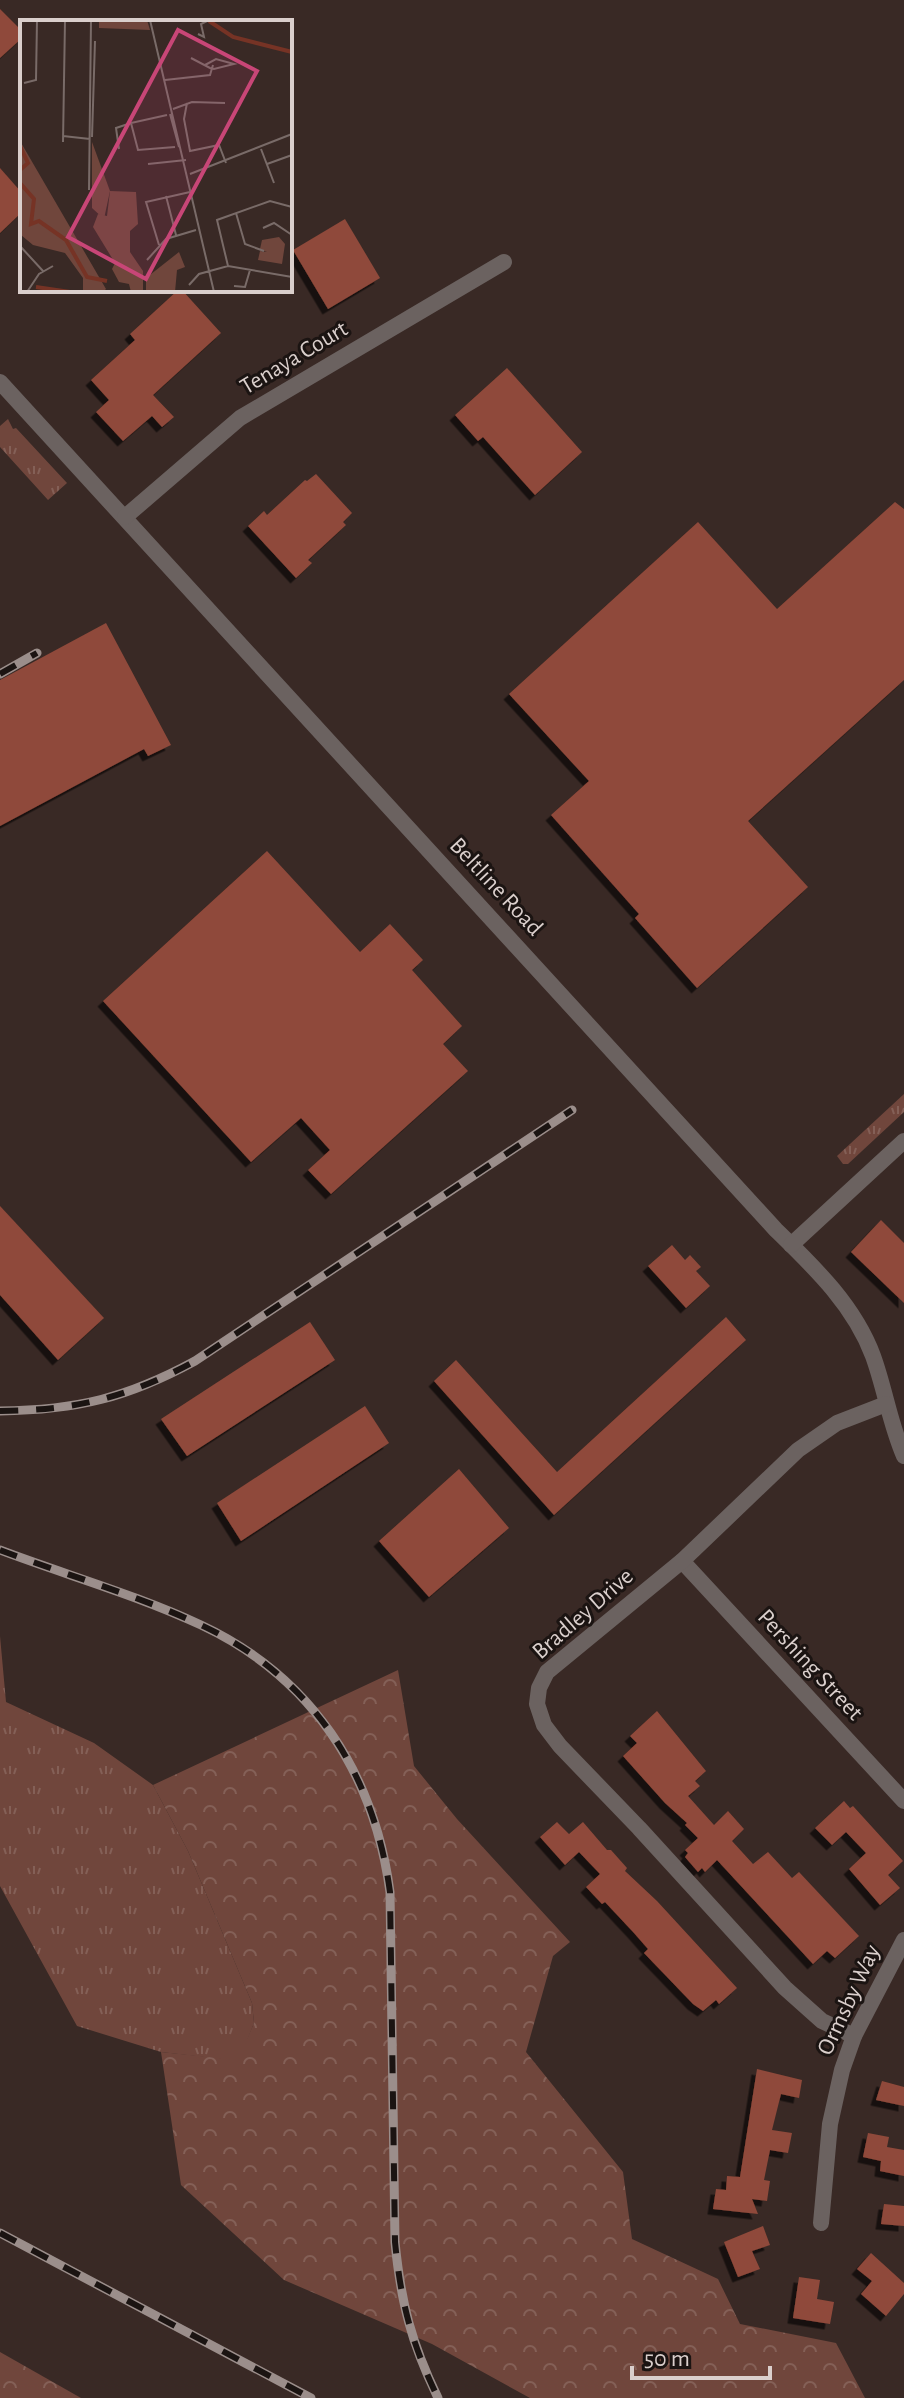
<svg xmlns="http://www.w3.org/2000/svg" width="904" height="2398" font-family="'Alegreya Sans',sans-serif">
<style>
.grass{fill:url(#grass-tufts)}
.forest{fill:url(#forest-crowns)}
.building{fill:#8f493a;filter:url(#shadow)}
.lines{fill:none;stroke-linecap:round;stroke-linejoin:round}
.minor{stroke:#6b6260;stroke-width:16}
.tertiary{stroke:#6b6260;stroke-width:16}
.rail-casing{stroke:#9b8e8b;stroke-width:9}
.rail{stroke:#1b1412;stroke-width:6;stroke-dasharray:18;stroke-linecap:butt}
.labels{text-anchor:middle;dominant-baseline:central;stroke-width:6;stroke-linejoin:round;paint-order:stroke}
.street-label{font-size:24px;fill:#dacfcc;stroke:#1b1412}
.inset-river{fill:none;stroke:#763325;stroke-width:4}
.inset-road{fill:none;stroke:#796b68;stroke-width:2}
.view{fill:#c84677;fill-opacity:0.15;stroke:#c84677;stroke-width:4}
.inset-edge{fill:none;stroke:#dacfcc;stroke-width:4}
</style>
<defs>
<pattern id="grass-tufts" width="24" height="20" patternUnits="userSpaceOnUse" patternTransform="scale(2)"><rect width="24" height="20" fill="#70463c"/><path d="M3 7l-1-3M5 7V3M7 7l1-3M15 17l-1-3M17 17v-4M19 17l1-3" fill="none" stroke="#846057"/></pattern>
<pattern id="forest-crowns" width="20" height="18" patternUnits="userSpaceOnUse" patternTransform="scale(2)"><rect width="20" height="18" fill="#70463c"/><path d="M2 6a3 3 0 1 1 6 0M12 15a3 3 0 1 1 6 0" fill="none" stroke="#846057"/></pattern>
<filter id="shadow"><feDropShadow dx="-5.5" dy="5.5" stdDeviation="0" flood-color="#0009"/></filter>
</defs>
<rect width="100%" height="100%" fill="#392925"/>
<g class="grass">
<path d="M8 419 13 429 16 428 67 483 48 500 0 447V426Z"/>
<path d="M904 1094V1112L848 1164H843L837 1156Z"/>
<path d="M0 1636 6 1702 94 1743 153 1785 188 1851 252 2003 254 2023 239 2061 161 2052 77 2026 0 1886Z"/>
</g>
<g class="forest">
<path d="M398 1670 414 1766 457 1819 570 1942 553 1956 526 2052 623 2172 632 2239 718 2279 740 2324 836 2343 865 2398H530L432 2344 284 2280 181 2185 161 2052 238 2060 254 2023 252 2003 188 1851 153 1785Z"/>
<path d="M0 2352 81 2398H0Z"/>
</g>
<g class="building">
<path d="M0 9 22 31V38L0 58Z"/>
<path d="M0 168 22 193V212L0 233Z"/>
<path d="M345 219 380 278 328 309 293 250Z"/>
<path d="M178 290H182L221 333 153 395 174 417 162 427 152 416 123 441 96 412 109 400 91 380 135 340 130 334Z"/>
<path d="M507 368 582 452 535 495 483 437 478 441 455 415Z"/>
<path d="M316 474 352 513 343 522 346 525 308 560 312 563 296 578 248 526 264 511 267 515 305 480 307 481Z"/>
<path d="M895 502 904 509V680L748 821 808 887 697 988 635 918 639 914 551 815 589 781 509 694 698 522 777 609Z"/>
<path d="M106 623 171 745 148 756 144 749 0 826V680Z"/>
<path d="M267 851 360 952 390 924 423 960 412 970 462 1026 443 1044 468 1071 331 1194 308 1170 330 1150 301 1118 251 1162 103 1001Z"/>
<path d="M0 1206 104 1318 58 1360 0 1295Z"/>
<path d="M881 1220 904 1243V1303L851 1252Z"/>
<path d="M672 1245 685 1260 690 1255 701 1267 696 1271 710 1286 686 1308 648 1266Z"/>
<path d="M726 1317 746 1340 554 1515 434 1381 456 1360 557 1472Z"/>
<path d="M310 1322 335 1360 187 1456 161 1419Z"/>
<path d="M365 1406 389 1443 241 1541 217 1503Z"/>
<path d="M459 1469 509 1528 429 1597 379 1541Z"/>
<path d="M657 1711 706 1771 695 1781 700 1786 688 1796 714 1825 728 1811 744 1829 732 1841 753 1864 768 1852 792 1878 799 1872 859 1936 835 1958 827 1951 813 1964 717 1860 705 1872 702 1868 698 1872 685 1857 688 1853 685 1850 698 1838 685 1825 687 1823 665 1803 623 1756 637 1743 630 1736Z"/>
<path d="M844 1801 850 1808 853 1806 903 1861 888 1875 900 1888 880 1905 849 1869 866 1853 846 1832 832 1845 815 1828Z"/>
<path d="M557 1822 569 1834 583 1822 607 1850H611L627 1868 625 1871 657 1901 737 1988 719 2004 716 2000 703 2011 693 2004 644 1953 648 1949 634 1933 605 1902 602 1904 586 1887 600 1874 579 1852 565 1865 540 1837Z"/>
<path d="M757 2069 802 2080 799 2098 781 2094 772 2130 792 2133 788 2153 770 2150 764 2180 770 2181 767 2201 752 2199 758 2214 713 2209 716 2189 726 2190 727 2176 740 2177Z"/>
<path d="M882 2081 904 2087V2106L876 2100Z"/>
<path d="M868 2133 889 2137 887 2147 904 2150V2176L880 2171 881 2161 863 2157Z"/>
<path d="M884 2204 904 2206V2226L881 2224Z"/>
<path d="M763 2226 770 2245 752 2251 760 2269 738 2277 724 2242Z"/>
<path d="M871 2253 904 2283V2294L886 2316 861 2294 872 2281 857 2269Z"/>
<path d="M799 2277 820 2280 817 2299 834 2302 830 2324 793 2318Z"/>
</g>
<g class="lines">
<g class="minor">
<path d="M0 382 776 1230C814 1267 854 1305 873 1356 885 1389 890 1424 904 1456"/>
<path d="M125 517 240 418 504 262"/>
<path d="M682 1561 904 1801"/>
<path d="M854 2036 822 2021 785 1988 639 1828 560 1746 544 1725 537 1704 539 1688 547 1672 682 1561 798 1450 837 1423 886 1404"/>
<path d="M821 2223 830 2124 842 2070 854 2036 904 1940"/>
</g>
<path class="tertiary" d="M791 1245 904 1141"/>
<defs>
<g id="rail">
<path d="M0 674 37 653"/>
<path d="M0 1411C77 1410 127 1398 195 1361L572 1110"/>
<path d="M0 1550C66 1575 137 1595 201 1625 312 1677 374 1773 390 1892L395 2242C401 2303 411 2342 438 2398"/>
<path d="M0 2233 311 2398"/>
</g>
</defs>
<use href="#rail" class="rail-casing"/>
<use href="#rail" class="rail"/>
</g>
<g class="labels">
<g class="street-label">
<text transform="translate(294 358) rotate(-31)">Tenaya Court</text>
<text transform="translate(496 887) rotate(47)">Beltline Road</text>
<text transform="translate(583 1614) rotate(-41)">Bradley Drive</text>
<text transform="translate(810 1665) rotate(47)">Pershing Street</text>
<text transform="translate(849 2000) rotate(-65)">Ormsby Way</text>
</g>
</g>
<g transform="translate(20 20)">
<rect width="272" height="272" fill="#392925"/>
<path d="M79 0H127L130 10 79 8ZM72 122 90 171 84 199 72 188Z" fill="#70463c"/>
<path d="M0 121 86 269 83 272H63V258L45 233 13 225 1 215ZM90 171 116 172 118 204 110 211V232L123 251V272H111L109 264 99 262 92 249 95 243 73 207 78 194 87 196ZM259 217 265 224 262 244 238 240 240 231 247 232 240 229 242 220ZM159 232 165 247 157 250 155 272H126V258Z" fill="#70463c"/>
<path class="inset-river" d="M189 1 213 17 272 32M0 126 8 143 0 150M0 163 14 179 11 204 19 201 46 220 67 257 87 261M16 267 50 272"/>
<path class="inset-road" d="M130 0 194 272M178 14 184 17 181 4 189 0M171 38 190 48 194 49 214 44 196 39 185 45M145 60 190 55 193 45M4 63 16 60 17 0M167 83 164 99 170 131 199 125 206 143M153 89 172 82 205 83M150 94 159 127M147 95 111 103 118 130 155 127M43 116 70 119M72 117 75 21M43 122 45 0M99 129 96 108 111 103M241 129 254 163M128 144 166 140M247 144 272 135M170 154 272 114M69 170 71 0M146 176 156 215M216 193 225 224 244 231M243 208 254 203 272 215M139 225 126 182 170 172M0 226 23 251M127 240 146 219 176 210M208 246 197 200 250 181 272 187M169 265 179 254 208 246 272 257M214 266 225 267 230 250M7 272 19 254 33 246"/>
<path class="view" d="M158 10 237 51 126 259 48 217Z"/>
<rect width="272" height="272" class="inset-edge"/>
</g>
<path d="M632 2366v12h138v-12" fill="none" stroke="#dacfcc" stroke-width="4"/>
<text x="644" y="2366" font-size="24" fill="#dacfcc" stroke="#1b1412" stroke-width="6" paint-order="stroke">50 m</text>
</svg>
